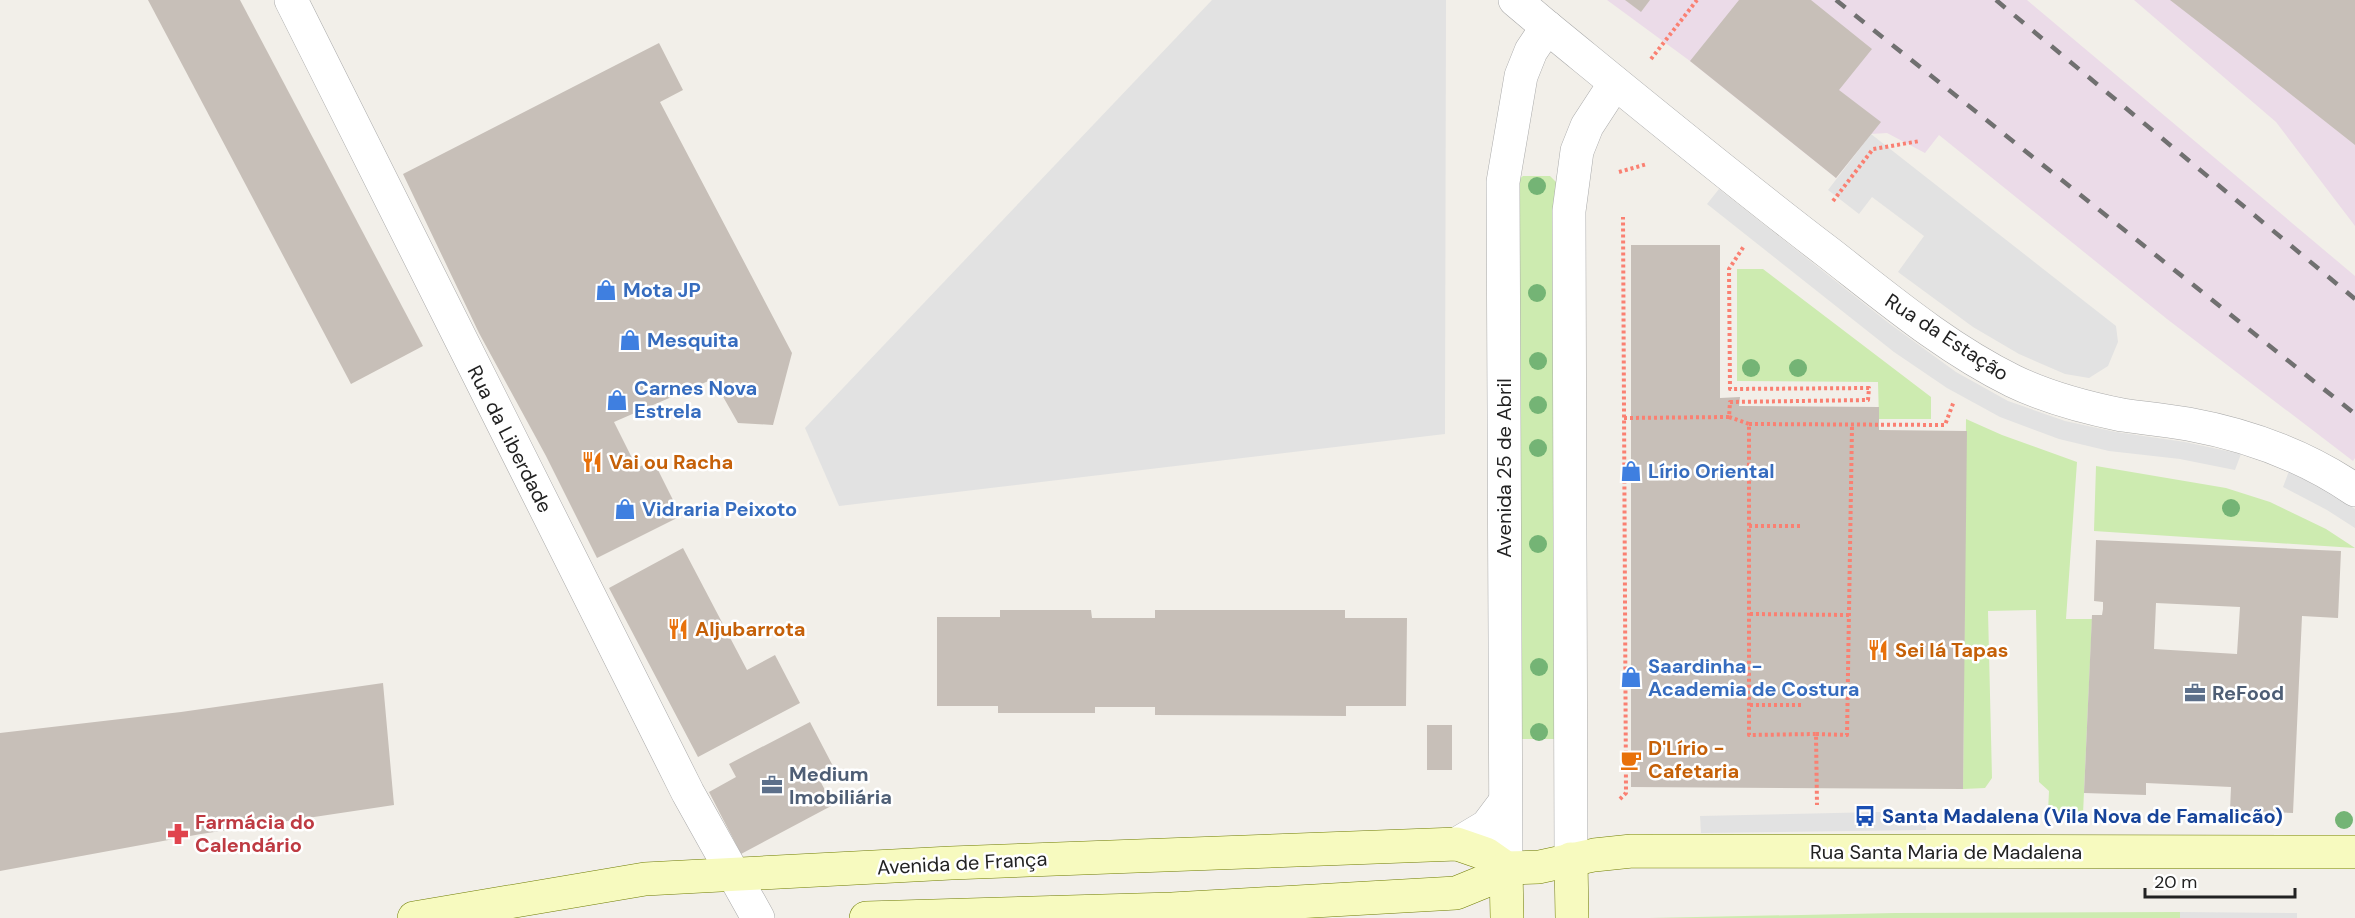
<svg xmlns="http://www.w3.org/2000/svg" width="2355" height="918" font-family="'DM Sans',sans-serif">
<style>
.industrial{fill:#ebdbe8}
.grass{fill:#cdebb0}
.parking{fill:#e2e2e2}
.building{fill:#c7bfb8;fill-rule:evenodd}
.lines{fill:none;stroke-linecap:round;stroke-linejoin:round}
.minor-casing{stroke:#a9a9a9;stroke-width:34}
.tertiary-casing{stroke:#a9a9a9;stroke-width:34}
.secondary-casing{stroke:#707d05;stroke-width:34}
.path{stroke:#fa8072;stroke-width:4;stroke-dasharray:3 3;stroke-linecap:butt}
.minor{stroke:#fff;stroke-width:33}
.tertiary{stroke:#fff;stroke-width:33}
.secondary{stroke:#f7fabf;stroke-width:33}
.rail{stroke:#707070;stroke-width:4.5;stroke-dasharray:12 12;stroke-linecap:butt}
.tree{fill:#74b475}
.labels{text-anchor:middle;dominant-baseline:central;stroke-width:5;stroke-linejoin:round;paint-order:stroke}
.shop-label{font-size:20px;font-weight:bold;fill:#366cbe;stroke:#fff;text-anchor:start}
.street-label{font-size:20px;fill:#222;stroke:#fff}
.food-label{font-size:20px;font-weight:bold;fill:#c56008;stroke:#fff;text-anchor:start}
.service-label{font-size:20px;font-weight:bold;fill:#4e5e75;stroke:#fff;text-anchor:start}
.transit-label{font-size:20px;font-weight:bold;fill:#164399;stroke:#fff;text-anchor:start}
.health-label{font-size:20px;font-weight:bold;fill:#be3a42;stroke:#fff;text-anchor:start}
</style>
<rect width="100%" height="100%" fill="#f2efe9"/>
<g class="industrial">
<path d="M1607 0H2027L2355 276V458L2353 461 2167 319 1939 135 1925 153 1887 133 1871 134 1836 178 1690 61Z"/>
<path d="M2134 0H2355V226L2276 122Z"/>
</g>
<g class="grass">
<path d="M1523 176H1550L1556 182 1558 739H1518V180Z"/>
<path d="M1737 269H1763L1931 397V419H1879L1878 382 1737 381Z"/>
<path d="M1966 419 2002 435 2077 462 2066 619H2092L2083 814 2048 812 2049 791 2039 782 2036 610 1988 611 1992 778 1985 788 1963 789Z"/>
<path d="M2096 466 2226 488 2270 502 2326 529 2355 548 2094 531Z"/>
<path d="M2180 912V918H1649L1895 913Z"/>
</g>
<g class="parking">
<path d="M1212 0H1446L1445 434 839 506 805 428Z"/>
<path d="M1871 134 2116 326 2118 342 2108 366 2089 378 2065 374 2019 354 1973 327 1898 272 1924 236 1872 197 1859 214 1828 190Z"/>
<path d="M1719 189 1890 324 1956 372 2008 401 2065 421 2116 432 2185 442 2241 454 2235 470 2180 459 2109 451 2059 439 2000 417 1947 388 1894 352 1707 204Z"/>
<path d="M2289 471 2332 494 2355 509V528L2327 510 2283 487Z"/>
<path d="M1926 811V830L1701 833 1700 816Z"/>
<path d="M2180 912 2297 913V918H2180Z"/>
</g>
<g class="building">
<path d="M148 0H240L423 346 351 384Z"/>
<path d="M1625 0H1650L1641 12Z"/>
<path d="M1739 0H1811L1872 49 1839 90 1881 122 1836 178 1690 61Z"/>
<path d="M2170 0H2355V145L2236 51Z"/>
<path d="M659 43 683 90 660 102 792 353 773 425 738 423 713 379 614 422 637 468 653 460 681 516 597 558 546 456 479 333 403 174Z"/>
<path d="M1631 245H1720V398L1740 397 1739 406 1879 407V430L1967 431 1963 789 1631 787Z"/>
<path d="M2096 540 2341 551 2338 618 2302 616 2293 813 2230 810 2231 787 2146 783V795L2084 793 2092 615H2102L2103 609V602L2094 601ZM2156 603 2240 607 2237 654 2154 649Z"/>
<path d="M683 548 747 670 775 655 800 703 698 757 609 588Z"/>
<path d="M1000 610H1091L1092 618H1155V610H1345V618H1407L1406 706H1346V716L1155 715V707H1095V713H998V706H937V617H1000Z"/>
<path d="M383 683 394 805 201 834 0 871V733L181 712Z"/>
<path d="M810 722 834 768 818 777 833 805 741 854 709 792 736 777 729 764Z"/>
<rect x="1427" y="725" width="25" height="45"/>
</g>
<g class="lines">
<defs>
<g id="minor">
<path d="M291 0 688 793 758 918"/>
<path d="M1515 0 1547 27"/>
</g>
<g id="tertiary">
<path d="M1457 844 1487 826 1505 802"/>
<path d="M1571 859 1569 211 1577 151 1587 126 1615 83"/>
<path d="M1506 868 1503 182 1521 76 1531 51 1547 27C1640 103 1733 180 1829 253 1888 299 1946 348 2013 381 2044 396 2087 408 2122 415 2144 418 2166 420 2188 424 2248 435 2304 455 2355 490"/>
</g>
<g id="secondary">
<path d="M1571 859 1572 918"/>
<path d="M1506 868 1507 918"/>
<path d="M414 918 645 879 951 863 1457 844 1486 854 1506 868"/>
<path d="M866 918 1172 909 1456 893 1483 882 1506 868 1539 867 1594 855 1632 851 2355 852"/>
</g>
</defs>
<use href="#minor" class="minor-casing"/>
<use href="#tertiary" class="tertiary-casing"/>
<use href="#secondary" class="secondary-casing"/>
<g class="path">
<path d="M1651 59 1697 0"/>
<path d="M1619 172 1647 164"/>
<path d="M1833 201 1873 149 1920 141"/>
<path d="M1729 417 1749 424V735L1816 734 1817 805"/>
<path d="M1624 418 1729 417 1730 402 1868 400 1869 388 1730 389 1729 269 1744 246"/>
<path d="M1749 424 1945 425 1954 401"/>
<path d="M1749 526H1800"/>
<path d="M1750 614 1849 615"/>
<path d="M1750 705H1801"/>
<path d="M1816 734 1847 735 1852 426"/>
<path d="M1620 799 1626 793 1623 217"/>
</g>
<use href="#minor" class="minor"/>
<use href="#tertiary" class="tertiary"/>
<use href="#secondary" class="secondary"/>
<g class="rail">
<path d="M1836 0 2355 414"/>
<path d="M1996 0 2355 299"/>
</g>
</g>
<g class="tree">
<circle cx="1537" cy="186" r="9"/>
<circle cx="1537" cy="293" r="9"/>
<circle cx="1538" cy="361" r="9"/>
<circle cx="1751" cy="368" r="9"/>
<circle cx="1798" cy="368" r="9"/>
<circle cx="1538" cy="405" r="9"/>
<circle cx="1538" cy="448" r="9"/>
<circle cx="2231" cy="508" r="9"/>
<circle cx="1538" cy="544" r="9"/>
<circle cx="1539" cy="667" r="9"/>
<circle cx="1539" cy="732" r="9"/>
<circle cx="2344" cy="820" r="9"/>
</g>
<defs>
<symbol id="shop-bare" viewBox="-9 -9 18 18"><path d="M-5-2.5h2.3a2.7 3.5 0 0 1 5.4 0H5L5.5 6h-11ZM-1.5-2.5h3a1.5 2.3 0 0 0-3 0Z" fill="#3f7fe0" stroke="#fff" stroke-width="2.5" paint-order="stroke"/></symbol>
<symbol id="restaurant-bare" viewBox="-9 -9 18 18"><path d="M-5-6h1v4h1v-4h1v4h1v-4h1v5L-1.5 .5V6h-2V.5L-5-1ZM5-6V6H3V1.5H1.5Q1.5-4 5-6Z" fill="#e8710a" stroke="#fff" stroke-width="2.5" paint-order="stroke"/></symbol>
<symbol id="office-bare" viewBox="-9 -9 18 18"><path d="M-6-3h4V-5.5h4V-3h4V5H-6ZM-1-4.5V-3h2v-1.5ZM-6 0V1H6V0Z" fill="#5c6f8a" stroke="#fff" stroke-width="2.5" paint-order="stroke"/></symbol>
<symbol id="cafe-bare" viewBox="-9 -9 18 18"><path d="M-5.5-4.5H6V0H3Q3 3.5 0 3.5H-2.5Q-5.5 3.5-5.5 0ZM3-3.2v2h1.7v-2ZM-6 4.5H4V6H-6Z" fill="#e8710a" stroke="#fff" stroke-width="2.5" paint-order="stroke"/></symbol>
<symbol id="bus-bare" viewBox="-9 -9 18 18"><path d="M-5-6H5V4H4V6H2V4H-2V6H-4V4H-5ZM-3.5-4V0h7V-4ZM-3.5 1.2v1.5H-2V1.2ZM2 1.2v1.5H3.5V1.2Z" fill="#1a4fb4" stroke="#fff" stroke-width="2.5" paint-order="stroke"/></symbol>
<symbol id="pharmacy-bare" viewBox="-9 -9 18 18"><path d="M-2-6h4v4h4v4h-4v4h-4v-4h-4v-4h4Z" fill="#e0444e" stroke="#fff" stroke-width="2.5" paint-order="stroke"/></symbol>
</defs>
<g fill-rule="evenodd">
<use href="#shop-bare" x="591" y="275" width="30" height="30"/>
<use href="#shop-bare" x="615" y="325" width="30" height="30"/>
<use href="#shop-bare" x="602" y="385" width="30" height="30"/>
<use href="#restaurant-bare" x="577" y="447" width="30" height="30"/>
<use href="#shop-bare" x="1616" y="456" width="30" height="30"/>
<use href="#shop-bare" x="610" y="494" width="30" height="30"/>
<use href="#restaurant-bare" x="663" y="614" width="30" height="30"/>
<use href="#restaurant-bare" x="1863" y="635" width="30" height="30"/>
<use href="#shop-bare" x="1616" y="662" width="30" height="30"/>
<use href="#office-bare" x="2180" y="678" width="30" height="30"/>
<use href="#cafe-bare" x="1616" y="745" width="30" height="30"/>
<use href="#office-bare" x="757" y="770" width="30" height="30"/>
<use href="#bus-bare" x="1850" y="801" width="30" height="30"/>
<use href="#pharmacy-bare" x="163" y="819" width="30" height="30"/>
</g>
<g class="labels">
<g class="shop-label">
<text x="623" y="290">Mota JP</text>
<text x="647" y="340">Mesquita</text>
<text x="634" y="388">Carnes Nova<tspan x="634" dy="23">Estrela</tspan></text>
<text x="1648" y="471">Lírio Oriental</text>
<text x="642" y="509">Vidraria Peixoto</text>
<text x="1648" y="666">Saardinha -<tspan x="1648" dy="23">Academia de Costura</tspan></text>
</g>
<g class="street-label">
<text transform="translate(1947 337) rotate(33)">Rua da Estação</text>
<text transform="translate(510 439) rotate(63)">Rua da Liberdade</text>
<text transform="translate(1504 468) rotate(-90)">Avenida 25 de Abril</text>
<text x="1946" y="852">Rua Santa Maria de Madalena</text>
<text transform="translate(962 863) rotate(-3)">Avenida de França</text>
</g>
<g class="food-label">
<text x="609" y="462">Vai ou Racha</text>
<text x="695" y="629">Aljubarrota</text>
<text x="1895" y="650">Sei lá Tapas</text>
<text x="1648" y="748">D'Lírio -<tspan x="1648" dy="23">Cafetaria</tspan></text>
</g>
<g class="service-label">
<text x="2212" y="693">ReFood</text>
<text x="789" y="774">Medium<tspan x="789" dy="23">Imobiliária</tspan></text>
</g>
<g class="transit-label">
<text x="1882" y="816">Santa Madalena (Vila Nova de Famalicão)</text>
</g>
<g class="health-label">
<text x="195" y="822">Farmácia do<tspan x="195" dy="23">Calendário</tspan></text>
</g>
</g>
<path d="M2145 888v9h150v-9" fill="none" stroke="#222222" stroke-width="3"/>
<text x="2154" y="888" font-size="18" fill="#222222" stroke="#ffffff" stroke-width="4.5" paint-order="stroke">20 m</text>
</svg>
